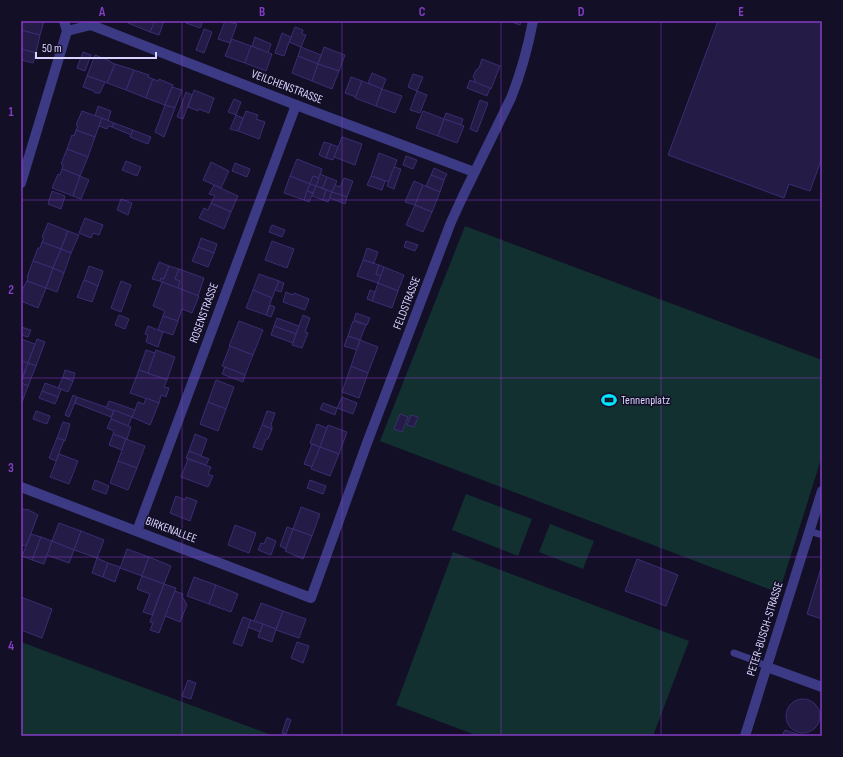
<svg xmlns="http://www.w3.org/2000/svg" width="843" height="757" font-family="'Sofia Sans Condensed',sans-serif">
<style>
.green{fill:#12302f}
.building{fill:#241b47;stroke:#3b2d73}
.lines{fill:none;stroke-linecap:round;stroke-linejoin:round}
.service{stroke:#3d3a85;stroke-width:7}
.minor{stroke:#3d3a85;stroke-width:10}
.grid{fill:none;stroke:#843dc5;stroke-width:1;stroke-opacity:0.55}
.labels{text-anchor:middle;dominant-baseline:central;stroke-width:3;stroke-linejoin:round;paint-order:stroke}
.street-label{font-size:12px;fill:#d9d4ff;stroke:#130f26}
.poi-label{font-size:12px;fill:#d9d4ff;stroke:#130f26;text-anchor:start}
.neatline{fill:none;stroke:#843dc5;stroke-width:1.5}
.grid-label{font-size:13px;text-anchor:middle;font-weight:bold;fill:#843dc5}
</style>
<rect width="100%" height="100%" fill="#130f26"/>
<g class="green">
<path d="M465 226 822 360V456L779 593 380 441Z"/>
<path d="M466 494 532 519 518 556 452 530Z"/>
<path d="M550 524 594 541 583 569 539 552Z"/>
<path d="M453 552 689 641 653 736H478L396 705Z"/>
<path d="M21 642 274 736H21Z"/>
</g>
<g class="building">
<path d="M23 21H44L40 35 21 30Z"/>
<path d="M129 21H155L150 32 128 23Z"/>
<path d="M155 21H164L159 35 150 32Z"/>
<path d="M187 21H203L200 28 186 23Z"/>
<path d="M225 21 237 24 230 43 218 39Z"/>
<path d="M509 21H521L520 25Z"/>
<path d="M718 21H822V158L810 191 789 184 784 198 668 155Z"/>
<path d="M295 27 303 30 302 34 306 35 301 47 289 42Z"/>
<path d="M204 29 212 32 204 53 196 50Z"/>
<path d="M21 30 40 35 36 53 21 49Z"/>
<path d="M282 33 291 37 284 56 275 53Z"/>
<path d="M255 37 271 44 268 53 252 46Z"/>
<path d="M232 39 251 46 245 63 225 56Z"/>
<path d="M251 46 272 54 266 71 245 63Z"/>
<path d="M301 47 321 55 318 64 298 56Z"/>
<path d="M324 47 345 55 339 71 318 64Z"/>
<path d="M21 49 36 53 33 63 21 60Z"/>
<path d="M83 52 91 55 85 71 77 68Z"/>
<path d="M95 55 110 61V62L115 64 107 83 87 76Z"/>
<path d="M298 56 318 64 312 81 292 73Z"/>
<path d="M482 59 500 66 491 89 474 83 475 80 473 77 476 70 479 68Z"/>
<path d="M115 64 134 70 126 90 107 83Z"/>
<path d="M318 64 339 71 332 89 312 81Z"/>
<path d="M134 70 149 75 148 77 153 79 146 98 126 90Z"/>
<path d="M372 73 386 79 382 89 368 83Z"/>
<path d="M413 74 423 77 417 91 408 87Z"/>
<path d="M87 76 105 82 100 93H95L94 91 83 87Z"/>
<path d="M351 77 362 81 356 97 345 93Z"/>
<path d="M153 79 158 81 159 79 173 85 165 105 146 98Z"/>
<path d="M470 80 490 88 487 96 467 88Z"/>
<path d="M362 81 382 89 376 106 355 98Z"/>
<path d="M172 87 182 90 175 108 165 105Z"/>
<path d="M382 89 402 96 395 113 376 106Z"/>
<path d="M194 90 214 98 209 113 199 109 198 111 188 107Z"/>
<path d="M417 91 427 95 420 113 410 110Z"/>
<path d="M186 92 192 95 183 119 177 117Z"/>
<path d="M234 99 241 102 236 115 228 112Z"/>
<path d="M480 100 488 103 477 132 470 129Z"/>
<path d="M165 105 175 108 164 137 155 132Z"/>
<path d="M98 106 111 111 108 121 95 116Z"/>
<path d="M82 111 102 118 95 137 76 130 78 126 76 125Z"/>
<path d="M246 111 258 115 256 119 265 122 259 139 238 131Z"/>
<path d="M423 111 444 119 438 136 416 128Z"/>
<path d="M446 113 463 119 461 125 444 119Z"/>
<path d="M236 115 243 118 238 131 230 129Z"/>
<path d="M102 118 114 123 112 127 108 126 107 129 99 126Z"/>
<path d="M444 119 464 126 457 143 438 136Z"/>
<path d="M114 123 133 130 131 135 112 127Z"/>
<path d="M76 130 95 137 88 157 67 149 72 135 74 136Z"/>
<path d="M133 130 151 137 148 144 130 137Z"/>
<path d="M342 137 362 144 355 165 334 157Z"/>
<path d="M324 142 331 144 326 158 319 155Z"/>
<path d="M331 144 338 147 333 160 326 158Z"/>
<path d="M67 149 88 157 80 176 62 169 63 165 61 164Z"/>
<path d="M379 153 397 160 389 182 371 176Z"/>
<path d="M406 156 417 160 413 169 403 165Z"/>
<path d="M297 159 322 169 319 178 313 176 310 184 290 176Z"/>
<path d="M126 161 141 167 137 176 122 170Z"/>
<path d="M211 162 229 171 221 188 203 180Z"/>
<path d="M235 163 250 169 247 177 232 171Z"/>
<path d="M394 167 401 169 394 189 387 186Z"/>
<path d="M434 168 447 174 444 180 431 175Z"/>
<path d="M62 169 80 176 73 196 52 188 58 174 60 175Z"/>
<path d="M320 174 327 177 323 188 316 186Z"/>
<path d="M431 175 444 180 440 192 426 186Z"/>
<path d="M80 176 89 180 81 199 73 196Z"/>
<path d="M290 176 310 184 304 200 284 193Z"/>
<path d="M313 176 319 178 316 186 310 184Z"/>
<path d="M371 176 385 181 382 190 367 185Z"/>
<path d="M327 177 337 181 332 192 323 188Z"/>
<path d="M344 178 353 181 347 197 332 192 335 185 340 187Z"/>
<path d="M414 181 423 185 415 205 405 202Z"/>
<path d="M310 184 316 186 313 193 307 191Z"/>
<path d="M214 185 238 196 231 212 211 203 215 196 209 194Z"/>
<path d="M423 185 440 192 432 212 415 205Z"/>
<path d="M316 186 326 190 323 200 312 196Z"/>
<path d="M326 190 332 192 328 202 323 200Z"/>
<path d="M52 191 65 196 61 209 48 204Z"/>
<path d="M307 191 313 193 309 202 304 200Z"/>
<path d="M332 192 347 197 345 204 330 198Z"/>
<path d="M121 199 132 203 128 215 117 210Z"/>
<path d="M211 203 231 212 224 229 199 218 204 208 208 210Z"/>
<path d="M415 205 432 212 423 232 406 225Z"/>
<path d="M85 218 103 225 99 235 93 233 91 238 79 233Z"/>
<path d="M48 223 68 231 61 249 42 242 44 238 42 237Z"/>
<path d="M272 225 285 230 282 237 269 232Z"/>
<path d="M68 231 79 235 71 253 61 249Z"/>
<path d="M201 238 217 244 214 253 198 247Z"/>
<path d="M272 241 294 249 287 268 265 260Z"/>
<path d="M406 241 418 245 415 251 404 247Z"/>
<path d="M42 242 61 249 53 268 33 261 38 248H40Z"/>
<path d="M198 247 214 253 208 267 192 261Z"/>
<path d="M367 248 378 252 374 263 363 260Z"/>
<path d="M61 249 71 253 64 273 53 268Z"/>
<path d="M363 260 379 265 376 274 381 276 378 283 357 276Z"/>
<path d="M33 261 53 268 46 288 27 281 28 277H27Z"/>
<path d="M159 262 169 266 164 279 161 278 160 281 152 279Z"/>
<path d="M379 265 384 267 381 276 376 274Z"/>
<path d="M89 266 103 271 98 286 84 280Z"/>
<path d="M169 266 179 269 175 279 180 281 178 288 160 281 161 278 164 279Z"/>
<path d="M384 267 404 275 398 291 378 283Z"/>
<path d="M53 268 64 273 57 292 46 288Z"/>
<path d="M179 269 204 278 198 296 178 288 180 281 175 279Z"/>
<path d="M259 274 279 281 272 298 253 290Z"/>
<path d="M84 280 98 286 92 302 77 297Z"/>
<path d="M27 281 46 288 38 308 21 301V292Z"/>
<path d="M121 281 131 285 121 312 111 308Z"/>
<path d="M279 281 284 283 281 292 275 290Z"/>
<path d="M162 282 199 296 192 313 182 309 178 321 163 316 165 311 153 306Z"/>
<path d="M378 283 398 291 392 308 372 301Z"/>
<path d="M253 290 272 298 266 315 246 308Z"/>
<path d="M370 290 375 292 372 301 367 299Z"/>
<path d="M286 292 293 295 294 293 309 299 305 310 283 302Z"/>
<path d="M270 305 275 307 271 317 266 315Z"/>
<path d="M356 313 370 318 367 325 354 320Z"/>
<path d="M119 315 129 319 125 329 115 325Z"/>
<path d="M303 315 310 318 305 332 308 333 302 348 292 345Z"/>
<path d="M163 316 178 321 173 335 158 330Z"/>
<path d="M277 318 299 326 296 334 274 326Z"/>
<path d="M239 321 263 330 253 355 229 346Z"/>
<path d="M353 321 366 325 360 340 348 336Z"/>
<path d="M148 326 163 332 158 347 146 342 148 335 145 334Z"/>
<path d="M274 326 296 334 293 343 271 335Z"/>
<path d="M21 327 31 330 28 337 21 335Z"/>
<path d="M348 336 360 340 357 350 344 346Z"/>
<path d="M21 339 35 344 28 363 21 361Z"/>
<path d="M37 339 45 342 36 366 28 363Z"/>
<path d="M360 340 378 347 368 373 351 366Z"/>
<path d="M230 346 253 355 245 375 222 366Z"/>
<path d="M146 350 155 353 148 373 139 370Z"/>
<path d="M156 350 175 357 167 380 148 373Z"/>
<path d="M21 361 28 363 21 380Z"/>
<path d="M28 363 36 366 28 386 21 383Z"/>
<path d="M351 366 368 373 359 398 342 392Z"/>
<path d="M225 367 245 375 243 382 222 374Z"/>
<path d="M65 370 75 373 73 381 63 377Z"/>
<path d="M139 370 167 380 164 387 169 388 166 397 161 395 159 403 130 393Z"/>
<path d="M63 377 73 381 68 392 58 388Z"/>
<path d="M216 380 234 387 226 409 208 402Z"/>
<path d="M21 383 28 386 21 405Z"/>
<path d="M45 383 61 389 58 397 42 391Z"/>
<path d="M42 391 58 397 55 404 39 398Z"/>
<path d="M73 395 77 397 69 417 65 415Z"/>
<path d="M77 397 114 410 111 417 75 403Z"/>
<path d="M342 397 357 403 353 414 337 408Z"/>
<path d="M146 398 159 403 150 425 132 417 138 402 144 404Z"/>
<path d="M109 401 135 410 132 417 106 408Z"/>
<path d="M208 402 226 409 218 431 200 424Z"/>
<path d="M323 403 337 408 335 415 320 409Z"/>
<path d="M114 410 132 417 128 426 111 419Z"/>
<path d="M36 411 50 416 47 424 33 419Z"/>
<path d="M267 411 275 413 271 425 272 426V429L262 425Z"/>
<path d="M400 414 408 417 402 432 394 429Z"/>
<path d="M411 415 418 417 414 427 407 425Z"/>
<path d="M111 419 131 427 127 439 113 434 114 431 107 428Z"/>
<path d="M63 422 70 424 65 441 57 438Z"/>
<path d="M317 424 327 428 320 447 310 443Z"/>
<path d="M262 425 272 429 268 439H266L262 450 253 447Z"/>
<path d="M328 425 347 432 339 454 320 447Z"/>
<path d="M113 434 126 439 122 450 109 445Z"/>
<path d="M195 434 207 439 201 456 189 451Z"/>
<path d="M57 438 64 440 56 461 49 458Z"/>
<path d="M126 439 145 446 137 468 118 461Z"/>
<path d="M312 444 320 447 312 467 304 464Z"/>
<path d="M320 447 339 454 330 476 311 469Z"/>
<path d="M189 451 209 459 206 465 186 458Z"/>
<path d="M59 454 78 461 69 484 50 477Z"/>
<path d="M188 459 211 467 208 474 213 476 208 487 181 477Z"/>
<path d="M118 461 137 468 128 490 110 483Z"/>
<path d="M95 480 109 486 106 494 92 489Z"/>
<path d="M310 480 326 486 323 494 307 488Z"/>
<path d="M176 496 185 500 186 497 197 501 190 521 170 513Z"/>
<path d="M301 507 320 514 312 536 293 529Z"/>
<path d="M21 508 26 510 27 509 38 515 26 546 21 545Z"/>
<path d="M59 523 81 531 74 550 52 541Z"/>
<path d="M235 525 256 533 249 553 228 545Z"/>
<path d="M287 527 293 529 286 549 280 546Z"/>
<path d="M293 529 312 536 303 559 285 551Z"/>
<path d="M81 531 104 540 97 558 74 550Z"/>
<path d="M31 534 41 537 32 560 22 556Z"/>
<path d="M41 537 52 541 44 564 32 560Z"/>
<path d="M267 537 276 541 271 555 258 550 261 543 264 544Z"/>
<path d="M52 541 74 550 69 563 47 555Z"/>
<path d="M127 549 149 557 142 576 120 568Z"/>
<path d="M149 557 171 566 164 584 142 576Z"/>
<path d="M97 558 108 563 103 577 92 573Z"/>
<path d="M637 559 678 575 666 606 625 591Z"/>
<path d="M108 563 120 567 115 582 103 577Z"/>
<path d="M821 568H822V619L807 614Z"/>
<path d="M142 576 164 584 152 615 143 612 150 594 137 589Z"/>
<path d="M194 577 216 585 209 604 187 596Z"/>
<path d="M164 584 176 588 159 633 150 630 153 623 150 622Z"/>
<path d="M216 585 238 594 231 612 209 604Z"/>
<path d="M175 591 183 594 182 596 187 605 180 622 165 616Z"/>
<path d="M21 597 52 609 42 638 21 630Z"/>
<path d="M261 603 283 611 276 629 254 621Z"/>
<path d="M283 611 306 619 299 638 276 630Z"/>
<path d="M243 617 251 620 242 646 233 643Z"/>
<path d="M251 620 263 624 260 632 248 627Z"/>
<path d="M263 624 276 629 272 642 258 637Z"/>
<path d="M297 642 309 646 303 663 291 658Z"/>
<path d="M188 680 196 683 191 699 182 696Z"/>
<circle cx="803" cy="716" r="17"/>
<path d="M287 718 291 720 286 734 282 733Z"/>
<path d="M785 730 803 736H782Z"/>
</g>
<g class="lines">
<g class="service">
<path d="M809 531 822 535"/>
<path d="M734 653 756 661 767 667"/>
</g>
<g class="minor">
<path d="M91 25 296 105 474 172"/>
<path d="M67 31 91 25 95 21"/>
<path d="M21 183 67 31 64 21"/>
<path d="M21 487 311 598 367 443 451 222 463 196 511 98C521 73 528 47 533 21"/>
<path d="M137 531 296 105"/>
<path d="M767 667 822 687"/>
<path d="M745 736 822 491"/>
</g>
</g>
<path class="grid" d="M182 21V736M342 21V736M501 21V736M661 21V736M21 200H822M21 378H822M21 557H822"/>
<defs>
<symbol id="stadium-bare" viewBox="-9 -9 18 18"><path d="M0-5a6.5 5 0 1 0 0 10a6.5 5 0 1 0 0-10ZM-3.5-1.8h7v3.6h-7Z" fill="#00e5ff" stroke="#130f26" stroke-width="2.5" paint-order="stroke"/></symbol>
</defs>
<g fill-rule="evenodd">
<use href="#stadium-bare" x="598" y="389" width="22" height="22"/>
</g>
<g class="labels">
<g class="street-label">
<text transform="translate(287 87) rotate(21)">VEILCHENSTRASSE</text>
<text transform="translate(407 303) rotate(-69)">FELDSTRASSE</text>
<text transform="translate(204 313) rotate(-70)">ROSENSTRASSE</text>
<text transform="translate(171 530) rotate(21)">BIRKENALLEE</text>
<text transform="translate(765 629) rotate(-73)">PETER-BUSCH-STRASSE</text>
</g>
<g class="poi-label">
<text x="621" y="400">Tennenplatz</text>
</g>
</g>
<rect width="843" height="757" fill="none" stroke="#130f26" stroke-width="44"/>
<path d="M36 52v6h120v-6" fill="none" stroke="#d9d4ff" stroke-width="2"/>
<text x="42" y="52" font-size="12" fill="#d9d4ff" stroke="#130f26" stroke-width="3" paint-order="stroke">50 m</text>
<rect x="22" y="22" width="799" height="713" class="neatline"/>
<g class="grid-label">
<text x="102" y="16">A</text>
<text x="262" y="16">B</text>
<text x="422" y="16">C</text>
<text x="581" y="16">D</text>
<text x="741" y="16">E</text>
<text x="11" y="116">1</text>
<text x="11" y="294">2</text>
<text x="11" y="472">3</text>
<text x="11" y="650">4</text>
</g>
</svg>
